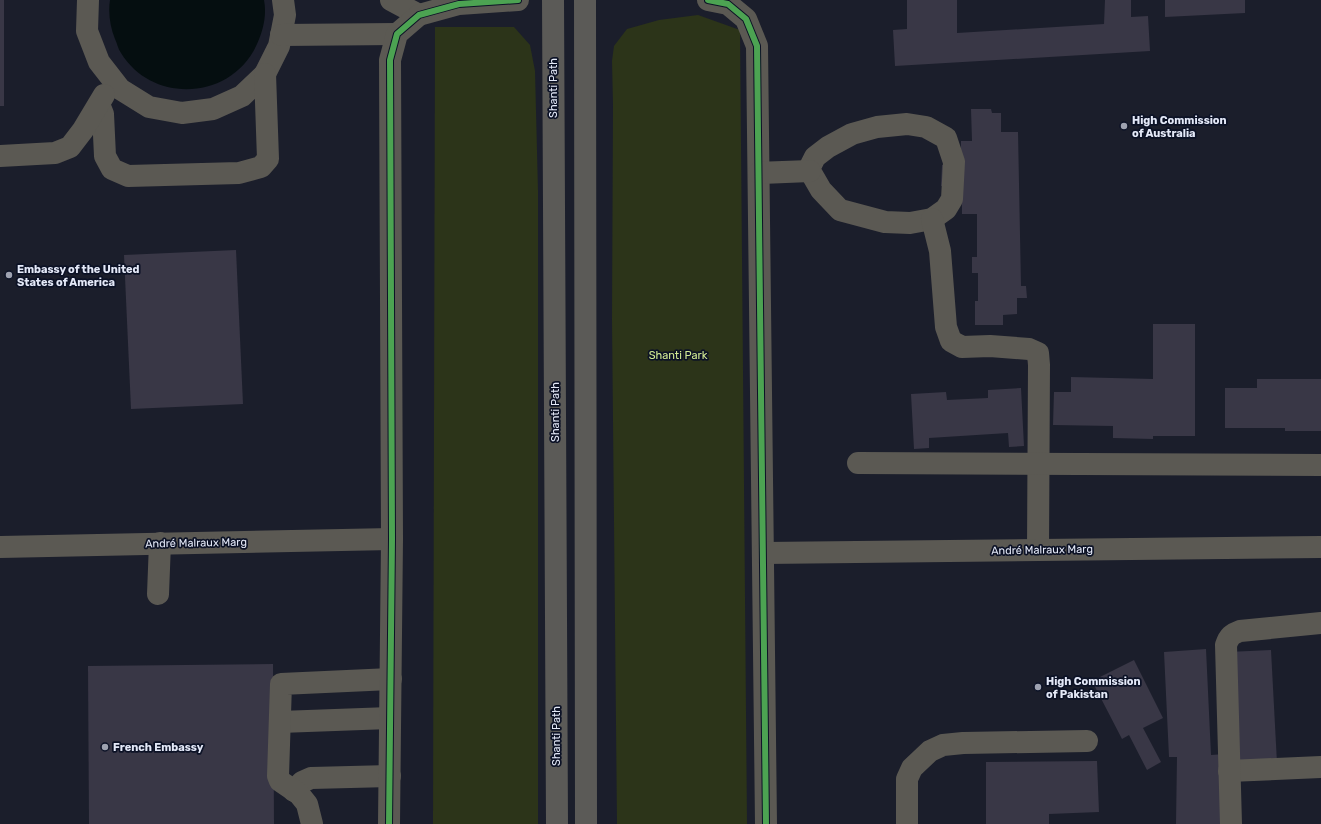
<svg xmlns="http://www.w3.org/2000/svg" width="1321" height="824" font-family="Rubik,sans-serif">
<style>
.green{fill:#2c3419}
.water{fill:#050e10}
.building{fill:#393746}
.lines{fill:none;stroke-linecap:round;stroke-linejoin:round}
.minor{stroke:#5b5953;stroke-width:22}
.major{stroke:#5b5a57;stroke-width:22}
.cycleway-casing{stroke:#0c1226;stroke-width:8}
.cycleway{stroke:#4ca352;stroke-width:6}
.poi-dot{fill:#9ea2b0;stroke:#0c1226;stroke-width:1.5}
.labels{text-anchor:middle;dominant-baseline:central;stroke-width:3.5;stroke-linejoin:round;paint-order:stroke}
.street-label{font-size:11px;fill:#e4e9f8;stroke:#0c1226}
.poi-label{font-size:11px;font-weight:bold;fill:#e4e9f8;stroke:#0c1226;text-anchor:start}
.park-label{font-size:11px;fill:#d3eb93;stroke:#0c1226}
</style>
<rect width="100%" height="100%" fill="#1b1e2b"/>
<g class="green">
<path d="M698 15 740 30 747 824H617L612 320 613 105 612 61 614 46 627 29 659 20Z"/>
<path d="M435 27H514L530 45 535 71 538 191V824H433Z"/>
</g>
<path class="water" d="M110 0H264C267 15 263 31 257 44 232 100 153 105 121 53 118 49 117 43 115 39 110 27 108 12 110 0Z"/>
<g class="building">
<rect x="0" y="0" width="4" height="106"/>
<path d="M907 0H957V33L1104 24 1105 0H1131V17L1148 16 1150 51 895 66 893 30 907 29Z"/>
<path d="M1165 0H1245V13L1165 17Z"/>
<path d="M971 109H991L992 113H1001V132H1018L1021 286H1026L1027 298H1017V314L1003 315V325H975V301H978V273H972V257H977V214H962V185L941 186 942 165 961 164V141H972Z"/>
<path d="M236 250 243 404 131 409 124 255Z"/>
<path d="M1153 324H1195V436H1153V439L1113 438V426L1053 425 1054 392H1071V377L1153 379Z"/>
<path d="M1257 379H1321V431H1285V428H1225V388H1257Z"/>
<path d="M1021 388 1024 446 1009 447 1008 433 929 438V448L914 449 911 394 946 392 947 400 988 398V390Z"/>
<path d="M1206 649 1211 755 1225 754 1226 824H1176L1177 757H1169L1164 652Z"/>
<path d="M1271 650 1277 763 1234 765 1228 652Z"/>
<path d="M1134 660 1163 718 1143 728 1161 762 1147 770 1129 735 1122 739 1092 681Z"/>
<path d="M273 664 274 824H89L88 666Z"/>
<path d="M1097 761 1099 812 1049 814V824H986V762Z"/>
</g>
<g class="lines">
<g class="minor">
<path d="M88 0 87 31 99 62 120 89 149 107 182 113 213 109 242 96 265 74 279 46 285 15 283 0"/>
<path d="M391 0 419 15"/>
<path d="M708 0 728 4 746 19 757 46 766 824"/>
<path d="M281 35 397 34"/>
<path d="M99 104 103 114 105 156 112 169 128 176 239 173 261 167 268 159 265 74"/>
<path d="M907 124 926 127 946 138 954 162 952 199 946 209 932 219 910 223 885 222 840 210 821 190 810 171 811 165 815 157 828 147 852 134 877 127Z"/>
<path d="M0 156 55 153 70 147 83 130 104 95"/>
<path d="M759 173 810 171"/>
<path d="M932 219 940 251 946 327 951 341 962 347 990 346 1029 349 1038 353 1039 365 1038 550"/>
<path d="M858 463 1321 465"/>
<path d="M0 547 392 539"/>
<path d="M764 553 1321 547"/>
<path d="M158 594 160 543"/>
<path d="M280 722 390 718"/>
<path d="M1229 771 1321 767"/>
<path d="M294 791 302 782 311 778 390 776"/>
<path d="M312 824 307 804 299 794 280 781 278 776 281 684 391 679"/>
<path d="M389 824 392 539 390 60 397 34 419 15 459 4 518 0"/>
<path d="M907 824V779L912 768 930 751 943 745 963 743 1087 741"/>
<path d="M1231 824 1226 645C1229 636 1232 634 1240 631L1321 623"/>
</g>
<g class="major">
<path d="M553 0 557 824"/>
<path d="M585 0 586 824"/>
</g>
<defs>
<g id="cycleway">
<path d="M708 0 728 4 746 19 757 46 766 824"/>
<path d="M389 824 392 539 390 60 397 34 419 15 459 4 518 0"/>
</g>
</defs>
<use href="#cycleway" class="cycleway-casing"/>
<use href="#cycleway" class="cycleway"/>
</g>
<g class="poi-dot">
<circle cx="1124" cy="126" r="4"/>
<circle cx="9" cy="275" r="4"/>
<circle cx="1038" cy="687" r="4"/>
<circle cx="105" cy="747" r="4"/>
</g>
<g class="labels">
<g class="street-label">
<text transform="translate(553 88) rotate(-90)">Shanti Path</text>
<text transform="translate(555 412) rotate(-90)">Shanti Path</text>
<text transform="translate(196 543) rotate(-1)">André Malraux Marg</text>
<text transform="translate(1042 550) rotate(-1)">André Malraux Marg</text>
<text transform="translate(556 736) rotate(-90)">Shanti Path</text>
</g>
<g class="poi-label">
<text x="1132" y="120">High Commission<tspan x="1132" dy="13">of Australia</tspan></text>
<text x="17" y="269">Embassy of the United<tspan x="17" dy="13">States of America</tspan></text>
<text x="1046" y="681">High Commission<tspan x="1046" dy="13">of Pakistan</tspan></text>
<text x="113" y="747">French Embassy</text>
</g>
<g class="park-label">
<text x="678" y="355">Shanti Park</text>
</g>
</g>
</svg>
